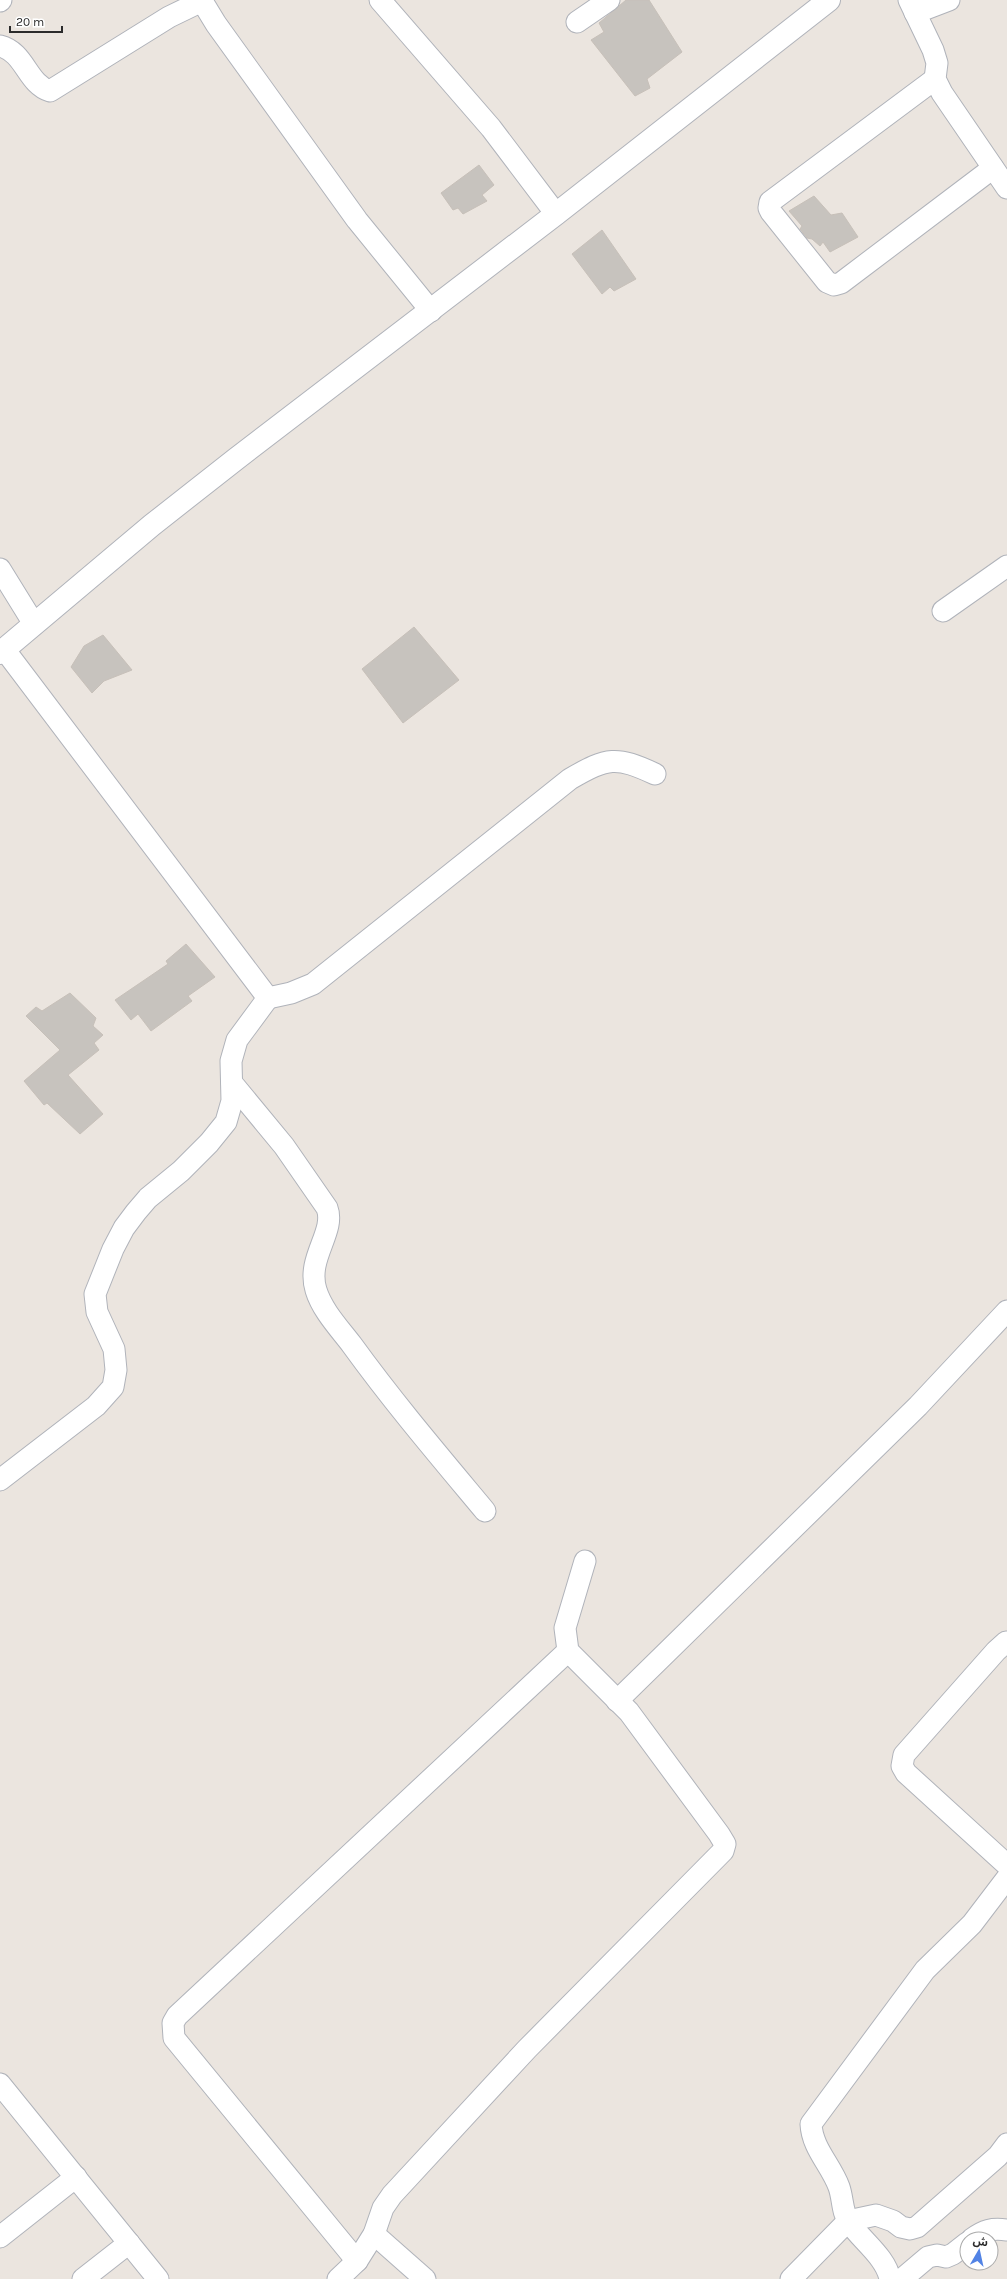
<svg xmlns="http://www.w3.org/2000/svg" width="1007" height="2279" font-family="Karla,'Noto Sans Arabic',sans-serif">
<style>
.building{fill:#c7c3be;stroke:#c7c0b9}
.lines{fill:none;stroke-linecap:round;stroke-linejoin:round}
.minor-casing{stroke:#b0b3ba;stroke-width:23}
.tertiary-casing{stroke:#b0b3ba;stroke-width:24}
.minor{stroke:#fff;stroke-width:21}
.tertiary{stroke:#fff;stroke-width:22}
</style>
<rect width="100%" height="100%" fill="#ebe5df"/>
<g class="building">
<path d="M626 0H649L682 52 647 79 650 88 635 96 591 40 604 32 599 23Z"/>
<path d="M479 165 494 185 482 195 487 201 463 214 458 208 453 210 441 193Z"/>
<path d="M814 196 831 215 842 213 858 237 830 252 823 242 820 246 812 239 807 238 800 229 802 226 789 211Z"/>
<path d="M602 230 636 279 614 291 610 287 602 294 572 254Z"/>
<path d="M414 627 459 680 403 723 362 669Z"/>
<path d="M103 635 132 670 104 681 92 693 71 667 84 646Z"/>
<path d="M186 944 215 977 188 996 192 1001 151 1031 138 1014 131 1020 115 1000 168 964 166 961Z"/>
<path d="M70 993 96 1018 93 1026 103 1035 94 1043 99 1050 68 1075 103 1114 80 1134 47 1103 44 1105 24 1081 60 1050 26 1016 36 1007 42 1011Z"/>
</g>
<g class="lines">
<defs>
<g id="minor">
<path d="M380 0 491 128 556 214"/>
<path d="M909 0 933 50 937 63 935 79 942 93 1007 188"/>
<path d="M0 1 1 0"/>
<path d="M915 13 949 0"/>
<path d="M577 22 609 0"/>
<path d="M0 46C25 52 27 84 50 91L169 17 202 1 216 24 357 220 431 311"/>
<path d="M935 79 770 202 769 208 771 212 827 282 834 285 841 283 993 168"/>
<path d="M0 569 34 624"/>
<path d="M943 611 1007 566"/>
<path d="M4 649 268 998 291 993 313 984 570 779C608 757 616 756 655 774"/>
<path d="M232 1083 284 1146 327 1208C336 1232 306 1258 316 1290 322 1310 339 1328 352 1345 394 1403 440 1457 485 1511"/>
<path d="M0 1480 96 1406 113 1387 116 1370 114 1349 97 1312 95 1294 113 1249 124 1228 136 1212 148 1198 181 1171 209 1143 226 1122 232 1101 231 1061 237 1040 268 998"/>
<path d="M1006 1642 996 1651 904 1755 902 1766 906 1773 1007 1865"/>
<path d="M617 1701 918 1406 1007 1311"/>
<path d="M0 2084 158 2279"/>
<path d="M374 2234 425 2279"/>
<path d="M0 2237 76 2177"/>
<path d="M972 2239C984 2230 992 2228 1007 2230"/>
<path d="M357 2261 174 2038 173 2023 177 2016 568 1651"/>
<path d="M83 2279 129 2243"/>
<path d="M338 2279 357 2261 374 2234 383 2208 392 2195 527 2049 723 1851 725 1844 719 1834 629 1712 568 1651 565 1628 585 1561"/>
<path d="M791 2279 848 2221 876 2215 893 2221 901 2227 910 2229 917 2227 998 2156 1007 2144"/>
<path d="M890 2279C886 2257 861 2240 849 2222 842 2213 843 2198 839 2187 831 2165 812 2148 811 2124L925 1970 972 1924 1007 1878"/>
<path d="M902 2279 928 2257 937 2255 946 2257 953 2254 967 2243"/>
</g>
<path id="tertiary" d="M0 653 152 525 236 459 556 214 829 0"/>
</defs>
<use href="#minor" class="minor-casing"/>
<use href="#tertiary" class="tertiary-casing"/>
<use href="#minor" class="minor"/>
<use href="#tertiary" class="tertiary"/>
</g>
<g transform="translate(979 2251) rotate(9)"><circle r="19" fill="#ffffff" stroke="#aaaaaa"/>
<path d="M0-3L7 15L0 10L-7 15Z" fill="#5283e5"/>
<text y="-6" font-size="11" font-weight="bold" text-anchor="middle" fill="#2b2b2b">ش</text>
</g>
<path d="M10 26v6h52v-6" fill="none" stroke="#2b2b2b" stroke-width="2"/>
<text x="16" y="26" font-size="12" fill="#2b2b2b" stroke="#ffffff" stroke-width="3" paint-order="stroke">20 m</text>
</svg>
